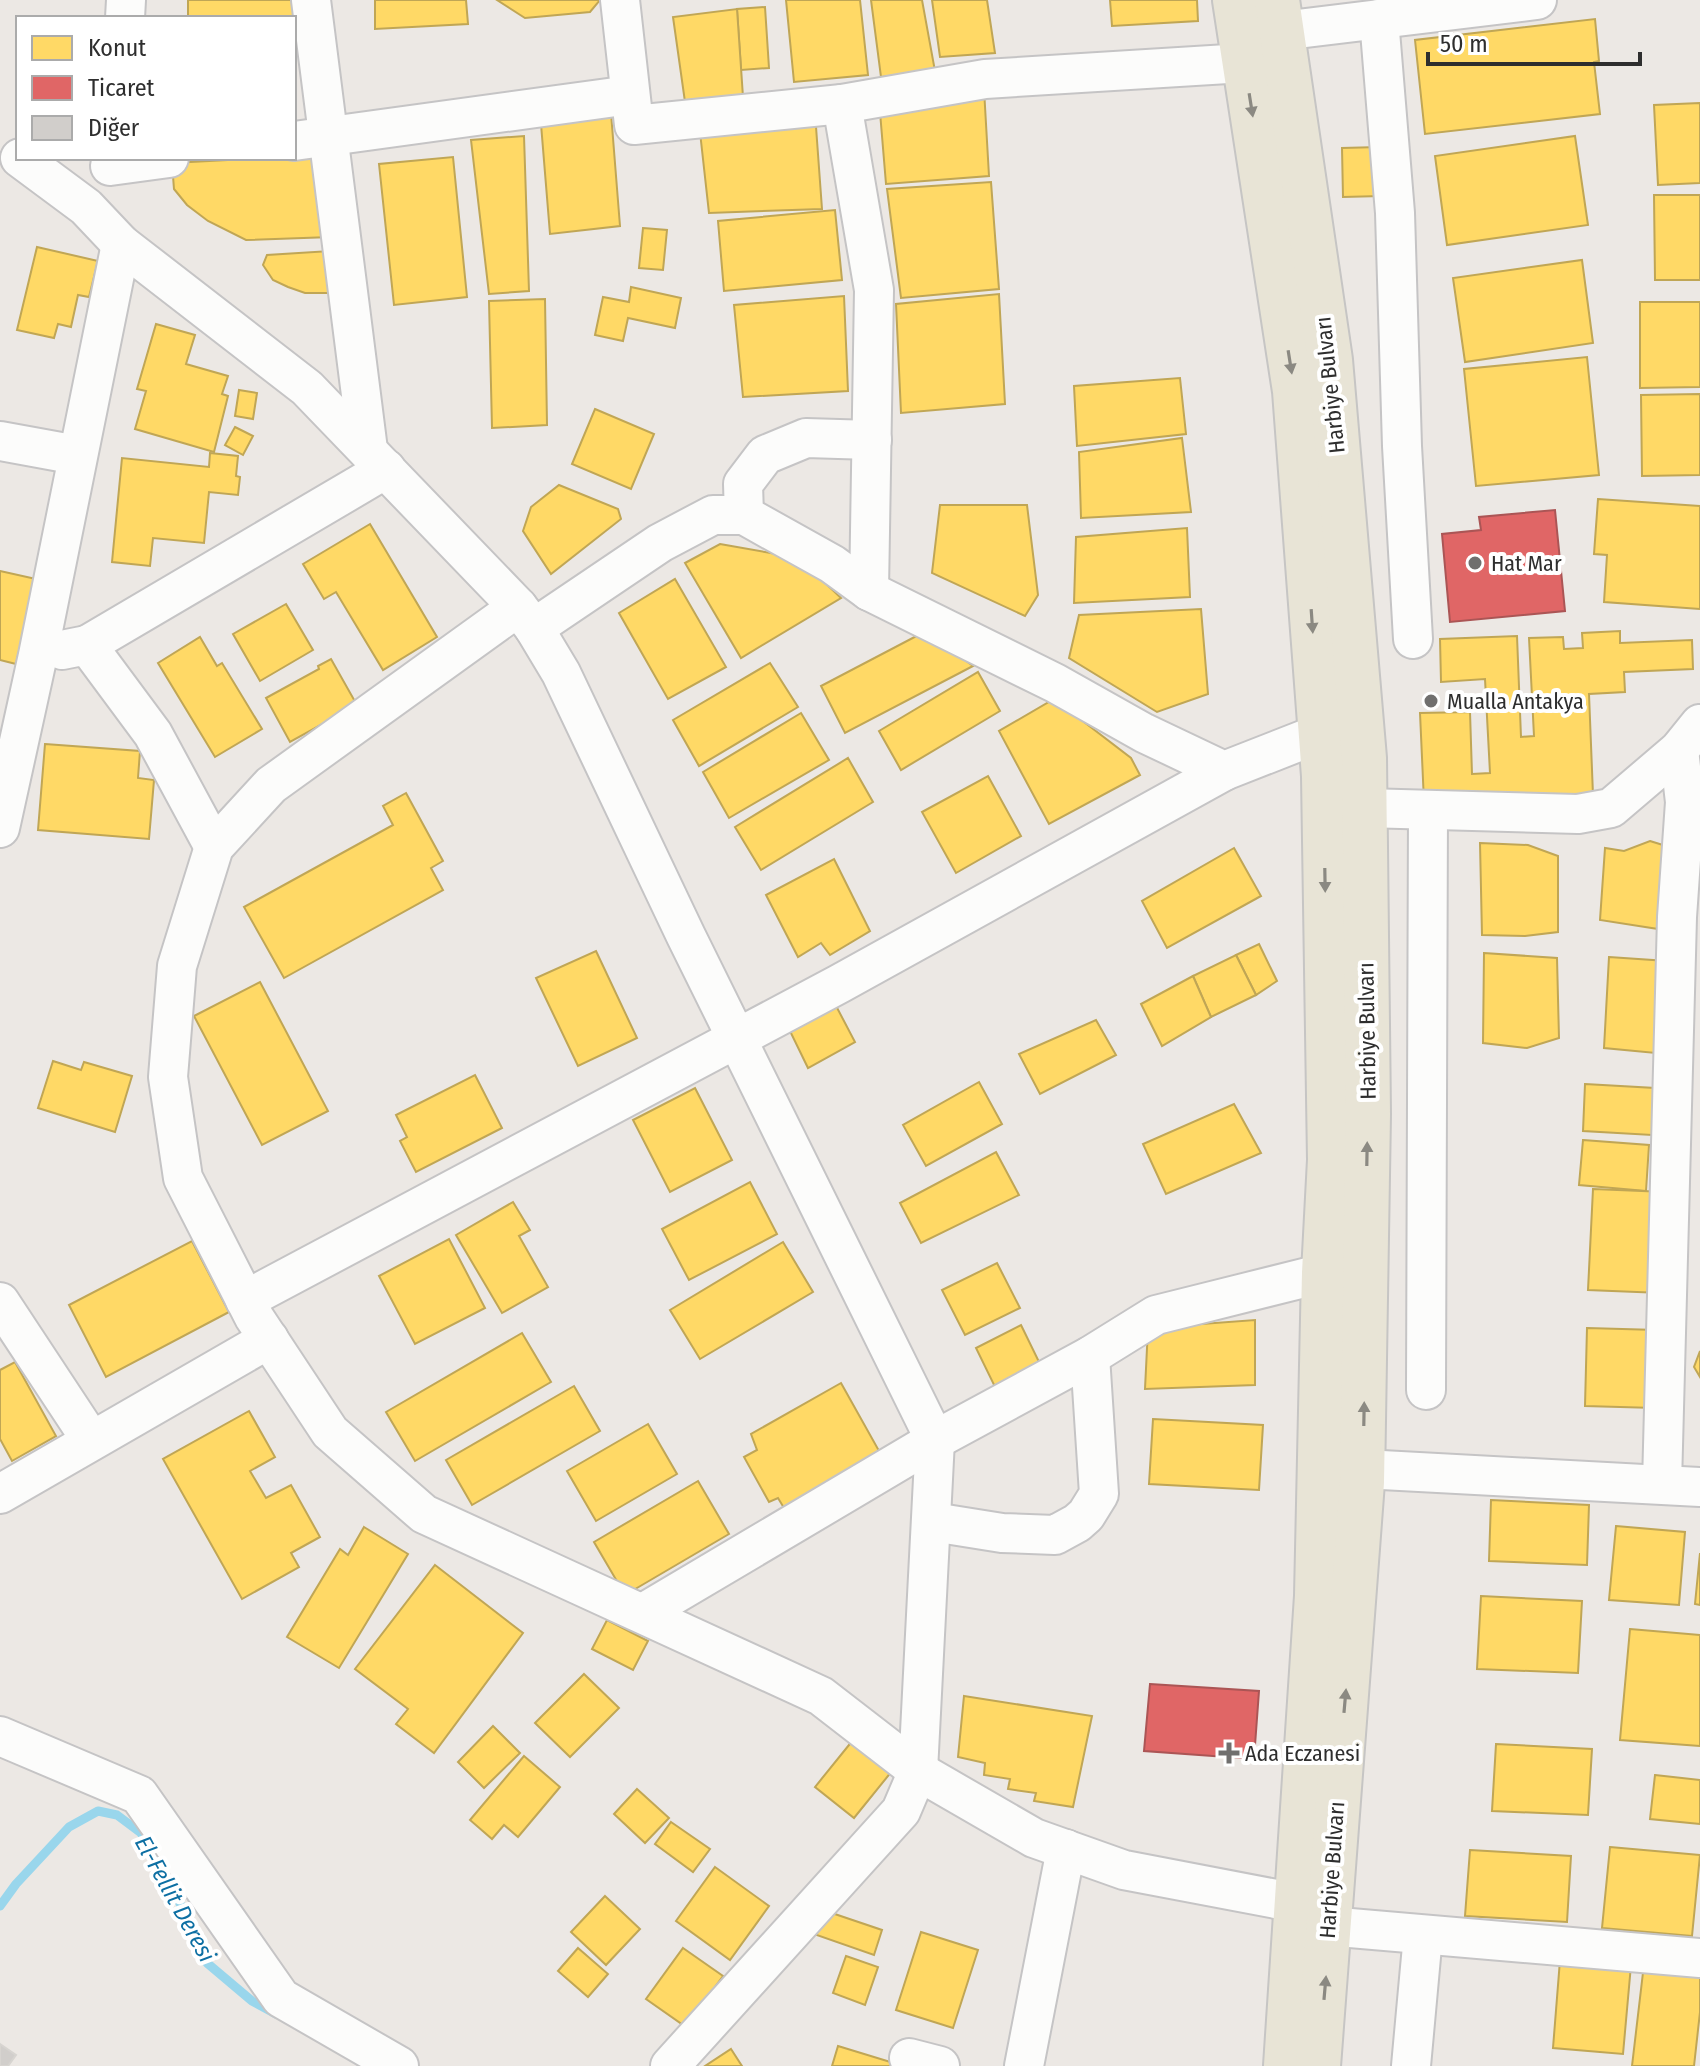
<svg xmlns="http://www.w3.org/2000/svg" width="1700" height="2066" font-family="'Fira Sans Condensed',sans-serif">
<style>
.homes{fill:#ffd966;stroke:#c0a655;stroke-width:2}
.shops{fill:#e06666;stroke:#ab5555;stroke-width:2}
.lines{fill:none;stroke-linecap:round;stroke-linejoin:round}
.stream{stroke:#99d6ec;stroke-width:9}
.building{fill:#d1cecb;stroke:#d7d4d0;stroke-width:2}
.minor-casing{stroke:#c5c4c5;stroke-width:42}
.major-casing{stroke:#c6c5c4;stroke-width:48}
.minor{stroke:#fcfcfb;stroke-width:38}
.major{stroke:#e8e4d6;stroke-width:44}
.oneway{fill:#8b8982}
.poi-dot{fill:#706f6e;stroke:#fff;stroke-width:3}
.labels{text-anchor:middle;dominant-baseline:central;stroke-width:8;stroke-linejoin:round;paint-order:stroke}
.street-label{font-size:22px;fill:#2e2e2e;stroke:#fff}
.poi-label{font-size:22px;fill:#2e2e2e;stroke:#fff;text-anchor:start}
.water-label{font-size:24px;font-style:italic;fill:#0d6fa3;stroke:#fff}
</style>
<rect width="100%" height="100%" fill="#ece8e4"/>
<g class="homes">
<path d="M188 0H303L307 32H294V18H188Z"/>
<path d="M375 0H466L468 24 375 29Z"/>
<path d="M497 0H600L590 12 525 18Z"/>
<path d="M786 0H860L868 75 794 82Z"/>
<path d="M871 0H922L935 71 881 77Z"/>
<path d="M932 0H987L995 53 940 57Z"/>
<path d="M1110 0H1197L1198 21 1112 26Z"/>
<path d="M765 7 769 68 741 70 737 9Z"/>
<path d="M737 9 743 97 685 102 673 17Z"/>
<path d="M1595 19 1599 61 1594 62 1600 114 1425 134 1415 40Z"/>
<path d="M984 89 989 176 886 184 879 100Z"/>
<path d="M1700 103V183L1658 185 1654 105Z"/>
<path d="M611 113 620 226 550 234 541 124Z"/>
<path d="M815 113 822 209 709 213 699 123Z"/>
<path d="M524 136 529 291 489 294 471 140Z"/>
<path d="M1575 136 1588 225 1447 245 1435 156Z"/>
<path d="M1379 147 1381 196 1343 197 1342 148Z"/>
<path d="M323 155 331 237 246 240 208 221 187 205 174 189 172 163Z"/>
<path d="M453 157 467 297 394 305 379 164Z"/>
<path d="M991 182 999 289 901 298 887 189Z"/>
<path d="M1654 195H1700V280H1655Z"/>
<path d="M835 210 842 280 724 291 718 221Z"/>
<path d="M643 228 667 230 663 270 639 268Z"/>
<path d="M37 247 98 261 89 297 78 295 71 327 58 324 54 338 17 330Z"/>
<path d="M330 251 333 293H305L288 287 273 280 263 265 267 255Z"/>
<path d="M1582 260 1593 343 1465 362 1453 278Z"/>
<path d="M631 287 681 298 675 328 628 318 623 341 595 335 603 297 629 302Z"/>
<path d="M999 294 1005 404 901 413 896 304Z"/>
<path d="M844 296 848 391 743 397 734 305Z"/>
<path d="M545 299 547 425 492 428 489 301Z"/>
<path d="M1640 302H1700V387L1640 388Z"/>
<path d="M156 324 195 335 186 364 228 376 222 394 228 396 214 452 135 429 146 391 137 389Z"/>
<path d="M1587 357 1599 475 1476 486 1464 369Z"/>
<path d="M1180 378 1186 434 1077 446 1074 386Z"/>
<path d="M239 390 257 393 253 419 235 416Z"/>
<path d="M1700 394V475L1642 476 1641 395Z"/>
<path d="M595 409 654 434 631 489 572 464Z"/>
<path d="M235 427 253 436 243 455 225 445Z"/>
<path d="M1182 438 1191 512 1081 518 1079 452Z"/>
<path d="M210 453 238 456 236 476 240 477 238 495 209 492 204 543 153 538 150 566 112 562 122 458 209 467Z"/>
<path d="M559 485 618 509 621 519 551 574 523 531 531 507Z"/>
<path d="M1598 499 1700 506V609L1604 602 1607 555 1594 554Z"/>
<path d="M940 505H1027L1038 595 1025 616 932 573Z"/>
<path d="M370 524 437 637 383 670 336 592 324 599 303 564Z"/>
<path d="M1187 528 1190 597 1074 603 1076 537Z"/>
<path d="M720 544 799 558 841 598 741 658 685 563Z"/>
<path d="M0 571 36 579 16 664 0 660Z"/>
<path d="M675 579 726 667 668 699 619 613Z"/>
<path d="M286 604 313 650 260 681 233 634Z"/>
<path d="M1201 609 1208 694 1157 712 1069 658 1079 615Z"/>
<path d="M926 631 973 666 845 733 821 686Z"/>
<path d="M1620 631V643L1692 640 1693 669 1624 672 1625 692 1589 694 1593 795 1424 802 1420 713 1470 712 1472 774 1490 773 1485 679 1441 682 1440 639 1517 636 1521 737 1534 736 1529 638 1563 637 1564 649 1583 648 1582 633Z"/>
<path d="M200 637 217 666 222 663 262 729 215 757 158 663Z"/>
<path d="M331 659 357 705 290 742 266 698 319 669 318 666Z"/>
<path d="M770 663 798 707 699 766 673 720Z"/>
<path d="M978 672 1000 711 901 770 879 731Z"/>
<path d="M1054 699 1131 758 1140 775 1049 824 999 731Z"/>
<path d="M801 713 829 760 729 818 703 772Z"/>
<path d="M45 744 140 751 138 778 154 780 149 839 38 830Z"/>
<path d="M848 758 873 802 761 870 735 827Z"/>
<path d="M988 776 1021 836 956 873 922 812Z"/>
<path d="M406 793 443 861 431 868 443 890 284 978 244 907 393 825 383 806Z"/>
<path d="M1650 841 1679 850 1671 931 1600 920 1605 848 1624 851Z"/>
<path d="M1480 843 1528 845 1558 856V932L1525 936 1482 935Z"/>
<path d="M1234 848 1261 896 1167 948 1142 901Z"/>
<path d="M834 859 870 931 830 955 821 943 798 957 766 895Z"/>
<path d="M1259 944 1277 981 1256 995 1236 955Z"/>
<path d="M596 951 637 1038 578 1066 536 978Z"/>
<path d="M1484 953 1557 958 1559 1038 1527 1048 1483 1043Z"/>
<path d="M1236 955 1256 995 1211 1017 1193 976Z"/>
<path d="M1609 957 1667 961 1666 1054 1604 1048Z"/>
<path d="M1193 976 1211 1017 1162 1046 1141 1004Z"/>
<path d="M260 982 328 1111 262 1145 194 1016Z"/>
<path d="M834 1002 855 1042 808 1068 788 1027Z"/>
<path d="M1096 1020 1116 1055 1040 1094 1019 1054Z"/>
<path d="M53 1061 81 1070 84 1062 132 1076 115 1132 38 1108Z"/>
<path d="M475 1075 502 1128 416 1172 400 1141 407 1137 396 1115Z"/>
<path d="M979 1082 1002 1124 926 1166 903 1125Z"/>
<path d="M1585 1084 1655 1088 1652 1135 1583 1131Z"/>
<path d="M695 1088 732 1160 670 1192 633 1120Z"/>
<path d="M1234 1104 1261 1153 1166 1194 1143 1144Z"/>
<path d="M1583 1140 1649 1145 1646 1191 1579 1185Z"/>
<path d="M996 1152 1019 1195 921 1243 900 1203Z"/>
<path d="M750 1182 777 1234 689 1280 662 1229Z"/>
<path d="M1593 1189 1666 1192 1661 1293 1588 1290Z"/>
<path d="M513 1202 530 1230 519 1236 548 1287 502 1313 456 1235Z"/>
<path d="M449 1239 485 1308 415 1344 379 1276Z"/>
<path d="M192 1241 229 1312 106 1377 69 1305Z"/>
<path d="M783 1242 813 1292 700 1359 670 1310Z"/>
<path d="M997 1263 1020 1308 965 1335 942 1290Z"/>
<path d="M1255 1320V1385L1145 1389 1148 1328Z"/>
<path d="M1021 1325 1042 1368 997 1391 976 1348Z"/>
<path d="M1587 1328 1657 1330 1655 1408 1585 1406Z"/>
<path d="M522 1333 551 1382 415 1461 386 1412Z"/>
<path d="M1700 1351V1377L1694 1367Z"/>
<path d="M15 1362 56 1436 12 1461 0 1439V1370Z"/>
<path d="M841 1383 883 1458 787 1513 778 1498 769 1502 744 1457 757 1450 751 1434Z"/>
<path d="M574 1386 600 1431 472 1505 446 1460Z"/>
<path d="M249 1411 275 1457 250 1471 266 1498 291 1485 320 1537 291 1553 299 1567 242 1599 163 1459Z"/>
<path d="M1153 1419 1263 1425 1259 1490 1149 1484Z"/>
<path d="M648 1424 677 1474 596 1521 567 1471Z"/>
<path d="M698 1481 729 1534 625 1595 594 1542Z"/>
<path d="M1491 1500 1589 1505 1587 1565 1489 1561Z"/>
<path d="M1616 1526 1685 1532 1679 1605 1609 1600Z"/>
<path d="M364 1527 408 1554 339 1668 287 1637 340 1549 348 1555Z"/>
<path d="M1700 1553V1605L1695 1604Z"/>
<path d="M435 1565 523 1633 434 1753 396 1724 408 1709 355 1669Z"/>
<path d="M1481 1596 1582 1601 1578 1673 1477 1669Z"/>
<path d="M607 1620 648 1641 633 1670 592 1649Z"/>
<path d="M1630 1629 1700 1635V1746L1620 1740Z"/>
<path d="M584 1674 619 1708 570 1757 535 1723Z"/>
<path d="M964 1696 1092 1716 1073 1807 1034 1801 1036 1793 1008 1789 1010 1779 984 1775 985 1763 958 1757Z"/>
<path d="M493 1726 520 1753 484 1788 458 1762Z"/>
<path d="M853 1740 892 1771 854 1818 815 1787Z"/>
<path d="M1496 1744 1592 1749 1588 1815 1492 1811Z"/>
<path d="M524 1756 560 1787 518 1837 504 1825 492 1839 470 1820Z"/>
<path d="M1655 1775 1700 1780V1824L1650 1819Z"/>
<path d="M637 1789 669 1818 645 1843 614 1814Z"/>
<path d="M671 1822 710 1849 693 1872 655 1844Z"/>
<path d="M1610 1847 1700 1855 1692 1936 1602 1928Z"/>
<path d="M1470 1850 1571 1856 1567 1922 1465 1916Z"/>
<path d="M715 1867 769 1906 730 1960 676 1921Z"/>
<path d="M605 1896 640 1929 606 1965 571 1932Z"/>
<path d="M817 1908 882 1930 874 1955 808 1932Z"/>
<path d="M921 1932 978 1950 953 2028 896 2010Z"/>
<path d="M578 1948 608 1974 588 1997 558 1971Z"/>
<path d="M683 1948 723 1976 686 2027 646 1999Z"/>
<path d="M846 1956 878 1967 865 2005 833 1993Z"/>
<path d="M1560 1960 1631 1965 1623 2054 1553 2048Z"/>
<path d="M1644 1964 1700 1970V2012L1694 2066H1632Z"/>
<path d="M838 2046 897 2064V2066H832Z"/>
<path d="M731 2049 742 2066H705Z"/>
</g>
<g class="shops">
<path d="M1555 510 1565 611 1450 622 1442 534 1481 530 1479 517Z"/>
<path d="M1150 1684 1259 1691 1254 1759 1144 1751Z"/>
</g>
<g class="lines">
<path class="stream" d="M0 1906 16 1884 69 1827 98 1811 117 1815 141 1833 173 1888 207 1963 252 2001 276 2014"/>
</g>
<path class="building" d="M0 2044 16 2055 8 2066H0Z"/>
<g class="lines">
<defs>
<g id="minor">
<path d="M311 0 368 450"/>
<path d="M620 0 634 125 842 104 985 79 1244 63"/>
<path d="M125 18 126 0"/>
<path d="M1379 19 1395 213 1402 446 1413 639"/>
<path d="M1281 31 1537 0"/>
<path d="M842 104 874 290 869 591"/>
<path d="M294 141 630 95"/>
<path d="M20 158 86 207 121 244 307 388 518 607 534 628 561 673 686 936 935 1440 918 1771 901 1811 670 2066"/>
<path d="M110 166 169 158"/>
<path d="M0 441 77 455"/>
<path d="M744 515 743 484 765 455 806 438 872 440"/>
<path d="M518 607 271 785 214 847 177 966 168 1077 183 1178 254 1317 330 1432 424 1514 821 1696 918 1771 1034 1838 1124 1870 1297 1903"/>
<path d="M534 628 660 543 713 515H744L832 564 869 591 1055 683 1144 733 1224 771 1321 733"/>
<path d="M87 645 386 469"/>
<path d="M62 650 87 645 153 734 214 847"/>
<path d="M1365 808 1578 814 1611 808 1679 750 1700 724"/>
<path d="M0 828 38 655 121 244"/>
<path d="M245 1300 839 984 1224 771"/>
<path d="M0 1302 91 1440"/>
<path d="M1426 1390 1428 810"/>
<path d="M1363 1469 1700 1487"/>
<path d="M1662 1484 1677 917 1685 802 1679 750"/>
<path d="M0 1494 269 1339"/>
<path d="M933 1522 1002 1533 1055 1535 1077 1523 1086 1515 1099 1494 1090 1356"/>
<path d="M643 1613 935 1440 1090 1356 1156 1315 1324 1273"/>
<path d="M0 1736 139 1795 281 1998 399 2066"/>
<path d="M1327 1926 1700 1958"/>
<path d="M909 2058 940 2066"/>
<path d="M1024 2066 1066 1849"/>
<path d="M1411 2066 1423 1935"/>
</g>
<g id="major">
<path d="M1235 0 1295 391 1324 776 1330 1160 1324 1273 1317 1596 1286 2066"/>
<path d="M1277 0 1330 360 1364 758 1368 1114 1362 1482 1318 2066"/>
</g>
</defs>
<use href="#minor" class="minor-casing"/>
<use href="#major" class="major-casing"/>
<use href="#minor" class="minor"/>
<use href="#major" class="major"/>
</g>
<defs><path id="oneway-solid" d="M-6-.8H1V-3.2L6.5 0L1 3.2V.8H-6Z" transform="scale(2)"/></defs>
<g class="oneway">
<use href="#oneway-solid" transform="translate(1251 105) rotate(81)"/>
<use href="#oneway-solid" transform="translate(1290 362) rotate(81)"/>
<use href="#oneway-solid" transform="translate(1312 621) rotate(86)"/>
<use href="#oneway-solid" transform="translate(1325 880) rotate(89)"/>
<use href="#oneway-solid" transform="translate(1367 1154) rotate(-89)"/>
<use href="#oneway-solid" transform="translate(1364 1414) rotate(-89)"/>
<use href="#oneway-solid" transform="translate(1345 1701) rotate(-85)"/>
<use href="#oneway-solid" transform="translate(1325 1988) rotate(-85)"/>
</g>
<g class="poi-dot">
<circle cx="1475" cy="563" r="8"/>
<circle cx="1431" cy="701" r="8"/>
<path d="M1225 1741h8v8h8v8h-8v8h-8v-8h-8v-8h8z"/>
</g>
<g class="labels">
<g class="street-label">
<text transform="translate(1330 385) rotate(-96)">Harbiye Bulvarı</text>
<text transform="translate(1367 1031) rotate(-91)">Harbiye Bulvarı</text>
<text transform="translate(1332 1870) rotate(-86)">Harbiye Bulvarı</text>
</g>
<g class="poi-label">
<text x="1491" y="563">Hat Mar</text>
<text x="1447" y="701">Mualla Antakya</text>
<text x="1245" y="1753">Ada Eczanesi</text>
</g>
<g class="water-label">
<text transform="translate(175 1899) rotate(61)">El-Fellit Deresi</text>
</g>
</g>
<rect x="16" y="16" width="280" height="144" fill="#ffffff" stroke="#ababab" stroke-width="2"/>
<rect x="32" y="36" width="40" height="24" fill="#ffd966" stroke="#ababab" stroke-width="2"/>
<text x="88" y="56" font-size="24" fill="#2e2e2e">Konut</text>
<rect x="32" y="76" width="40" height="24" fill="#e06666" stroke="#ababab" stroke-width="2"/>
<text x="88" y="96" font-size="24" fill="#2e2e2e">Ticaret</text>
<rect x="32" y="116" width="40" height="24" fill="#d1cecb" stroke="#ababab" stroke-width="2"/>
<text x="88" y="136" font-size="24" fill="#2e2e2e">Diğer</text>
<path d="M1428 52v12h212v-12" fill="none" stroke="#2e2e2e" stroke-width="4"/>
<text x="1440" y="52" font-size="24" fill="#2e2e2e" stroke="#ffffff" stroke-width="6" paint-order="stroke">50 m</text>
</svg>
